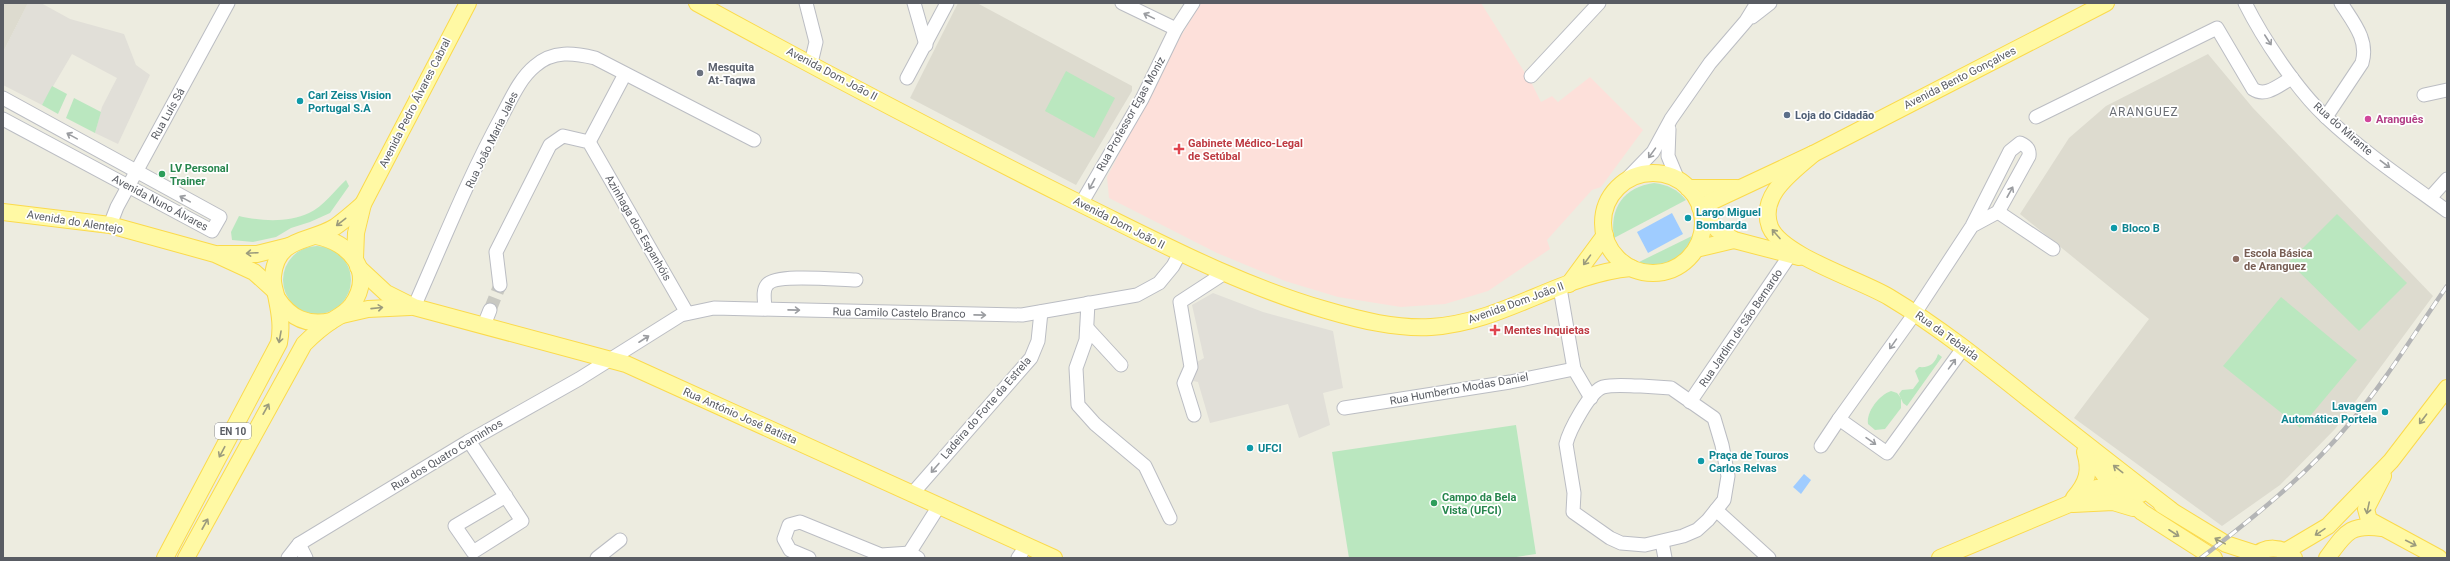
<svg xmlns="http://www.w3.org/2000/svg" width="2450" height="561" font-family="Roboto,sans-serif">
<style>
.industrial{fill:#e1dfd8}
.education{fill:#dddbcf}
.medical{fill:#fde0da}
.green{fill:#bae7bf}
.water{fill:#9fccff}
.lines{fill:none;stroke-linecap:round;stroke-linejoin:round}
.minor-tunnel{stroke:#c8c8c1;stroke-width:13;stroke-dasharray:13 6;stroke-linecap:butt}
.minor-casing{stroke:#bbbdc3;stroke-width:15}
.major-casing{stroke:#fbda4c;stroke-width:18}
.minor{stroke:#fff;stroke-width:13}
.major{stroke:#fff9a4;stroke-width:16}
.rail-casing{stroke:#b4b5b6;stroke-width:4.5}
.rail{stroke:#fff;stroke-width:3;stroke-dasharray:9;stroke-linecap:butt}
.oneway{stroke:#9b9da1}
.oneway2{stroke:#9b9b7d}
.worship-dot{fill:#6b7280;stroke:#fff;stroke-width:1.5}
.culture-dot{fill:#0f9aa8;stroke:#fff;stroke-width:1.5}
.service-dot{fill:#5c6f8a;stroke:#fff;stroke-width:1.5}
.hotel-dot{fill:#d1479c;stroke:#fff;stroke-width:1.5}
.health-dot{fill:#e0444e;stroke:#fff;stroke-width:1.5}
.leisure-dot{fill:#2e9e5b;stroke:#fff;stroke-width:1.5}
.education-dot{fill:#8d6e63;stroke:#fff;stroke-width:1.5}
.labels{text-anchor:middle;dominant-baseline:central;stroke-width:3.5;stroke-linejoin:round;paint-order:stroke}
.shield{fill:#fff;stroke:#8b8d92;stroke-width:1}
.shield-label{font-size:10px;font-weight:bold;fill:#595c63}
.worship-label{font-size:11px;font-weight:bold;fill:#5b616d;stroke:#fff;text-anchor:start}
.street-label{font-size:11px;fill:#595c63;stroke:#fff}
.culture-label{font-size:11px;font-weight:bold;fill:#0d838f;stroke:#fff;text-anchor:start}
.service-label{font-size:11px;font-weight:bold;fill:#4e5e75;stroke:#fff;text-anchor:start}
.hotel-label{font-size:11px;font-weight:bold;fill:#b23c85;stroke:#fff;text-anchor:start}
.health-label{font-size:11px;font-weight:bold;fill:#be3a42;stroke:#fff;text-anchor:start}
.leisure-label{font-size:11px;font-weight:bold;fill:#27864d;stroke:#fff;text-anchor:start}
.education-label{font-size:11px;font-weight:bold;fill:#785e54;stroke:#fff;text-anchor:start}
.neighbourhood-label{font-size:12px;letter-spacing:1px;fill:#6a6e75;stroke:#fff}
</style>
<rect width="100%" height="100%" fill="#edece0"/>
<g class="industrial">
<path d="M28 3H41L70 19 124 34 136 65 150 75 118 144 95 133 102 107 117 78 72 54 42 105 3 85V52Z"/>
<path d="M1213 293 1263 312 1333 331 1343 388 1323 393 1330 425 1299 438 1288 404 1210 423 1198 382 1193 381 1197 362 1204 358 1192 305Z"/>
</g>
<g class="education">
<path d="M3 3H28L3 52Z"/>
<path d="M958 3H977L1132 86V91L1076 185 910 98Z"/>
<path d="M2208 54 2253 108 2433 296 2335 429 2280 485 2222 526 2074 418 2149 319 2020 214 2069 138 2106 106Z"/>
</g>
<path class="medical" d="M1201 3H1481L1532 84 1541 102 1552 96 1558 102 1590 77 1643 130 1601 187 1592 190 1547 240 1550 249 1488 291 1445 304 1401 307 1338 297 1285 281 1217 253 1109 198 1107 177 1176 44Z"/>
<g class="green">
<path d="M1066 71 1115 98 1094 138 1045 111Z"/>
<path d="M52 86 67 94 58 114 42 105Z"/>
<path d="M74 98 101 112 95 133 66 118Z"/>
<path d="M346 180 349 186 330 213 310 222 291 228 276 237 253 242 232 240 231 232 239 216C260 221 288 223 309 213 323 207 335 190 346 180Z"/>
<path d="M1654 183C1668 185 1677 189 1686 200L1614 238C1609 208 1624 187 1654 183Z"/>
<path d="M2337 214 2407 283 2359 331 2289 262Z"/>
<path d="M1692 236C1686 257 1661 272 1639 262Z"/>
<circle cx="317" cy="280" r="34"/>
<path d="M2281 297 2357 360 2300 428 2223 366Z"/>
<path d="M1938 354 1942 357 1907 406 1903 403 1899 394 1902 390 1913 389 1919 381 1915 371 1919 367C1929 368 1935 364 1938 354Z"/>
<path d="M1891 391 1897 393 1901 398V408L1885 429 1875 430 1868 424C1866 412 1879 395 1891 391Z"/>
<path d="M1516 425 1536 554 1510 558H1349L1332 452Z"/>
</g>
<g class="water">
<path d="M1672 213 1683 234 1648 253 1637 232Z"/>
<path d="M1804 474 1811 480 1801 494 1793 487Z"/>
</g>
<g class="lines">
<path class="minor-tunnel" d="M490 310 500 285"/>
<defs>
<g id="minor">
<path d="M806 3 816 42 811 63"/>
<path d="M914 3 926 45"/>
<path d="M1122 3 1176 29"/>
<path d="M2245 3C2263 39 2297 90 2326 117 2363 152 2406 181 2447 211"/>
<path d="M1752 17 1770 3"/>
<path d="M1531 76 1599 3"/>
<path d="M907 78 947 3"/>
<path d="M2424 95 2447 90"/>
<path d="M3 98 220 217 212 231 3 119"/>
<path d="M2036 117 2217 28 2253 89C2266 98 2280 84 2292 78"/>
<path d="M2326 117 2362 63C2369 40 2353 22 2341 3"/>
<path d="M1669 129 1668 156 1678 180"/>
<path d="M589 142 625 74"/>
<path d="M1623 183 1653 152 1671 119 1710 63 1746 21 1757 3"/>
<path d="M2430 198 2447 179"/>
<path d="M1081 204 1142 99 1176 29 1193 3"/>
<path d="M1998 212 2053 249"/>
<path d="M110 225 117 207 228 3"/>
<path d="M500 285 496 252 550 145 563 136 589 142 687 313"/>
<path d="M1560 288 1574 369 1591 398"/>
<path d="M1088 303 1086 340 1076 368 1078 405 1095 424 1145 466 1170 518"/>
<path d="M414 307C442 244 468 178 502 116 511 99 520 78 535 66 553 50 574 53 595 58L754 140"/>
<path d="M765 309C765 302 762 291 767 285 775 273 840 280 856 280"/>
<path d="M484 325 490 310"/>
<path d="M1087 328 1121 365"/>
<path d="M1964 347 1887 453 1839 419 1915 313 1972 226 2010 151 2020 143C2027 146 2030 149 2029 156L1998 212 1972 226"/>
<path d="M1641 386 1671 388 1714 418 1722 445 1728 476 1724 500 1708 520 1697 530 1683 536 1645 545 1621 543 1610 538 1573 512 1574 493 1566 444C1569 431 1590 391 1603 387 1614 384 1630 386 1641 386Z"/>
<path d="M1690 402 1790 255"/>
<path d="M1344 408 1510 382 1574 369"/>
<path d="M1194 415 1184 383 1191 367 1180 302 1223 274"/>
<path d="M469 441 522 521 473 552 455 526 506 496"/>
<path d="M1821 446 1839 419"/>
<path d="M912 494 1031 358 1038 341 1041 312"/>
<path d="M1716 510 1769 558"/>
<path d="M1662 542 1665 558"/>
<path d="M299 544 306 558"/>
<path d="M288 558 299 544 469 441 579 379 681 315 714 308 1022 315 1137 295 1159 283 1173 266 1180 253"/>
<path d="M597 558 620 540"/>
<path d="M809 558 790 550 784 539 789 525 800 522 881 555 910 553 918 558"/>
<path d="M906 558 939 506"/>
<path d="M1018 558 1027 545"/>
</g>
<g id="major">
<path d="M697 3C821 71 947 137 1073 200 1157 241 1236 284 1326 310 1360 320 1396 329 1431 327 1502 323 1562 274 1631 268"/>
<path d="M1813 154C1793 172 1758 195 1770 227 1782 256 1861 280 1889 297 1939 327 1985 364 2030 400 2077 437 2124 474 2171 510"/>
<circle cx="1653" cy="223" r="50"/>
<path d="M1688 188H1737"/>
<path d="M1700 207 1813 154 2106 3"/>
<path d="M3 212 110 225 215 254 254 272 274 290"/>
<path d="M1702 214 1718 230 1734 240 1799 257"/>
<path d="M1696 249 1734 240"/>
<path d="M219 254H257L289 246"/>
<path d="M355 258 356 233 363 204 468 3"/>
<path d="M358 267 386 293 414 307 626 364 1054 558"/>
<path d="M1569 284 1605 235"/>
<path d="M277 298C290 318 307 326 331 321"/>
<path d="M342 315 368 309 410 307"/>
<path d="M2086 451 2112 485 2142 512 2214 558"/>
<path d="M2383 476 2366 509 2369 520 2439 558"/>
<path d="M2074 498C2087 483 2091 471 2085 452"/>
<path d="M2073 504 2113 502 2133 508"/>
<path d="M2162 505 2226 544 2257 554"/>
<path d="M2286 551 2328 526 2391 461 2447 388"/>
<path d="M165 558 279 343C282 328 280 315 277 300 276 292 272 285 273 276 277 236 309 243 335 227 345 220 354 212 363 204"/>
<path d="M186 558 304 344C313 335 322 327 333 320 340 316 347 312 352 305 375 272 350 242 316 236"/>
<path d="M1940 558 2067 505 2097 488 2120 486 2141 494"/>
<path d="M2253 558C2265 545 2282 546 2294 558"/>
<path d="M2327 558C2345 534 2349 523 2382 528"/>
</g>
</defs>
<use href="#minor" class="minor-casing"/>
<use href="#major" class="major-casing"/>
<use href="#minor" class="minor"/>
<use href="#major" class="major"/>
<defs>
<path id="rail" d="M2201 558C2253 518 2307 475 2349 424 2386 381 2415 332 2447 286"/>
</defs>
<use href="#rail" class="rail-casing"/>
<use href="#rail" class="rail"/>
</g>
<defs><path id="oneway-shaft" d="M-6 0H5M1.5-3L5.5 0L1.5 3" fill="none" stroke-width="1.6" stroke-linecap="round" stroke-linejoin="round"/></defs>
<g class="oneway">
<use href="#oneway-shaft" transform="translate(1149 16) rotate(-154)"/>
<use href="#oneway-shaft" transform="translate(2268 40) rotate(57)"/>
<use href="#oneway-shaft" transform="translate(72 136) rotate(-151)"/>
<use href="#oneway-shaft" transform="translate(1652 153) rotate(126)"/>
<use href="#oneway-shaft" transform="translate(2385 164) rotate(37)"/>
<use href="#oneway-shaft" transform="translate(1092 184) rotate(118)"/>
<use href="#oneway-shaft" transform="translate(2010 192) rotate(-61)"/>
<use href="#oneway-shaft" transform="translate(185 199) rotate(-151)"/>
<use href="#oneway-shaft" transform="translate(794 310) rotate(1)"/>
<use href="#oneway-shaft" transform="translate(980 315) rotate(1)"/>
<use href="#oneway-shaft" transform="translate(644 339) rotate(-33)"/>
<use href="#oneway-shaft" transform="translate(1893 344) rotate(125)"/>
<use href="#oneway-shaft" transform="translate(1952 364) rotate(-54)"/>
<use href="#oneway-shaft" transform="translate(1871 441) rotate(35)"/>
<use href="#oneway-shaft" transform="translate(935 468) rotate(131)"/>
</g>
<g class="oneway2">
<use href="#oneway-shaft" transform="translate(341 222) rotate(142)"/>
<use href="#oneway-shaft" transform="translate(1776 234) rotate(-131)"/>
<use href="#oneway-shaft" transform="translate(252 253) rotate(177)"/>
<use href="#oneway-shaft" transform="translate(1587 260) rotate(126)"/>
<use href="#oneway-shaft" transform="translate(377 308) rotate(-6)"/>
<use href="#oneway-shaft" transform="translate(280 337) rotate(100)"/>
<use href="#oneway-shaft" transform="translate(266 409) rotate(-61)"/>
<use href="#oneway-shaft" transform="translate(2423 419) rotate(127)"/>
<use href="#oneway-shaft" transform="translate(222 452) rotate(118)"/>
<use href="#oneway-shaft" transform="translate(2118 469) rotate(-142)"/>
<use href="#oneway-shaft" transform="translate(2368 508) rotate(102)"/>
<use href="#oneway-shaft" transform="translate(205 524) rotate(-61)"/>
<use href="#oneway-shaft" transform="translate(2320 532) rotate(146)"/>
<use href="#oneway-shaft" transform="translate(2174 533) rotate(33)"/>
<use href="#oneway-shaft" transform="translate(2220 541) rotate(-151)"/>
<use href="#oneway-shaft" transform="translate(2411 543) rotate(27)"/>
</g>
<circle class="worship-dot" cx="700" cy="73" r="4"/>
<g class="culture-dot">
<circle cx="300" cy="101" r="4"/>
<circle cx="1688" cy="218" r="4"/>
<circle cx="2114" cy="228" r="4"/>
<circle cx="2385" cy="412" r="4"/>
<circle cx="1250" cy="448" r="4"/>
<circle cx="1701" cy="461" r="4"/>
</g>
<circle class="service-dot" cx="1787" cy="115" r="4"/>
<circle class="hotel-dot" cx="2368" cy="119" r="4"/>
<g class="health-dot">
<path d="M1177 143h4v4h4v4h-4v4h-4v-4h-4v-4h4z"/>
<path d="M1493 324h4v4h4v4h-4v4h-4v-4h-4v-4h4z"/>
</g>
<g class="leisure-dot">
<circle cx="162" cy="174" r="4"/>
<circle cx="1434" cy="503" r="4"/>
</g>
<circle class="education-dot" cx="2236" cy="259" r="4"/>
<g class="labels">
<rect class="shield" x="215" y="423" width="36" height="16" rx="3"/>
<g class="shield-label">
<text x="233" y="431">EN 10</text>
</g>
<g class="worship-label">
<text x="708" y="67">Mesquita<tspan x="708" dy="13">At-Taqwa</tspan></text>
</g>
<g class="street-label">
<text transform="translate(832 74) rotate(28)">Avenida Dom João II</text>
<text transform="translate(1960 78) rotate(-27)">Avenida Bento Gonçalves</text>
<text transform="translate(415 103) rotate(-63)">Avenida Pedro Álvares Cabral</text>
<text transform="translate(168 114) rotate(-61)">Rua Luís Sá</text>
<text transform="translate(1131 114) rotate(-61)">Rua Professor Egas Moniz</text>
<text transform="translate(2343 129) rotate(41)">Rua do Mirante</text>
<text transform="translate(492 140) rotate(-64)">Rua João Maria Jales</text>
<text transform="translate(160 203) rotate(28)">Avenida Nuno Álvares</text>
<text transform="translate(75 222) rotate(9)">Avenida do Alentejo</text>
<text transform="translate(1119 223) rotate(27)">Avenida Dom João II</text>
<text transform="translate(638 228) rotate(60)">Azinhaga dos Espanhóis</text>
<text transform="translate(1516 303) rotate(-20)">Avenida Dom João II</text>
<text transform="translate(899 313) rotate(1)">Rua Camilo Castelo Branco</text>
<text transform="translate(1741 328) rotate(-56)">Rua Jardim de São Bernardo</text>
<text transform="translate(1947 336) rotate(36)">Rua da Tebaida</text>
<text transform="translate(1459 389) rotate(-10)">Rua Humberto Modas Daniel</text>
<text transform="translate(986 408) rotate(-49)">Ladeira do Forte da Estrela</text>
<text transform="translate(740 416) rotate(24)">Rua António José Batista</text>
<text transform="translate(447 455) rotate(-31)">Rua dos Quatro Caminhos</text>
</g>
<g class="culture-label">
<text x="308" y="95">Carl Zeiss Vision<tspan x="308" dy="13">Portugal S.A</tspan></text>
<text x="1696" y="212">Largo Miguel<tspan x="1696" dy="13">Bombarda</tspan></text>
<text x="2122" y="228">Bloco B</text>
<text x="2377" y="406" text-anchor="end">Lavagem<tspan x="2377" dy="13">Automática Portela</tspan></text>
<text x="1258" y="448">UFCI</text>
<text x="1709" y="455">Praça de Touros<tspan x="1709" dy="13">Carlos Relvas</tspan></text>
</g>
<g class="service-label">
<text x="1795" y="115">Loja do Cidadão</text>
</g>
<g class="hotel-label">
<text x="2376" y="119">Aranguês</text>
</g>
<g class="health-label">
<text x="1188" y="143">Gabinete Médico-Legal<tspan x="1188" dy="13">de Setúbal</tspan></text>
<text x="1504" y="330">Mentes Inquietas</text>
</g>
<g class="leisure-label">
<text x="170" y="168">LV Personal<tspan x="170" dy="13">Trainer</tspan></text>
<text x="1442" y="497">Campo da Bela<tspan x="1442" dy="13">Vista (UFCI)</tspan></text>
</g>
<g class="education-label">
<text x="2244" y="253">Escola Básica<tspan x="2244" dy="13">de Aranguez</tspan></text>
</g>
<g class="neighbourhood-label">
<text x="2144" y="112">ARANGUEZ</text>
</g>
</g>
<rect width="2450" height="561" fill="none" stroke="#595c63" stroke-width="8"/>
</svg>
